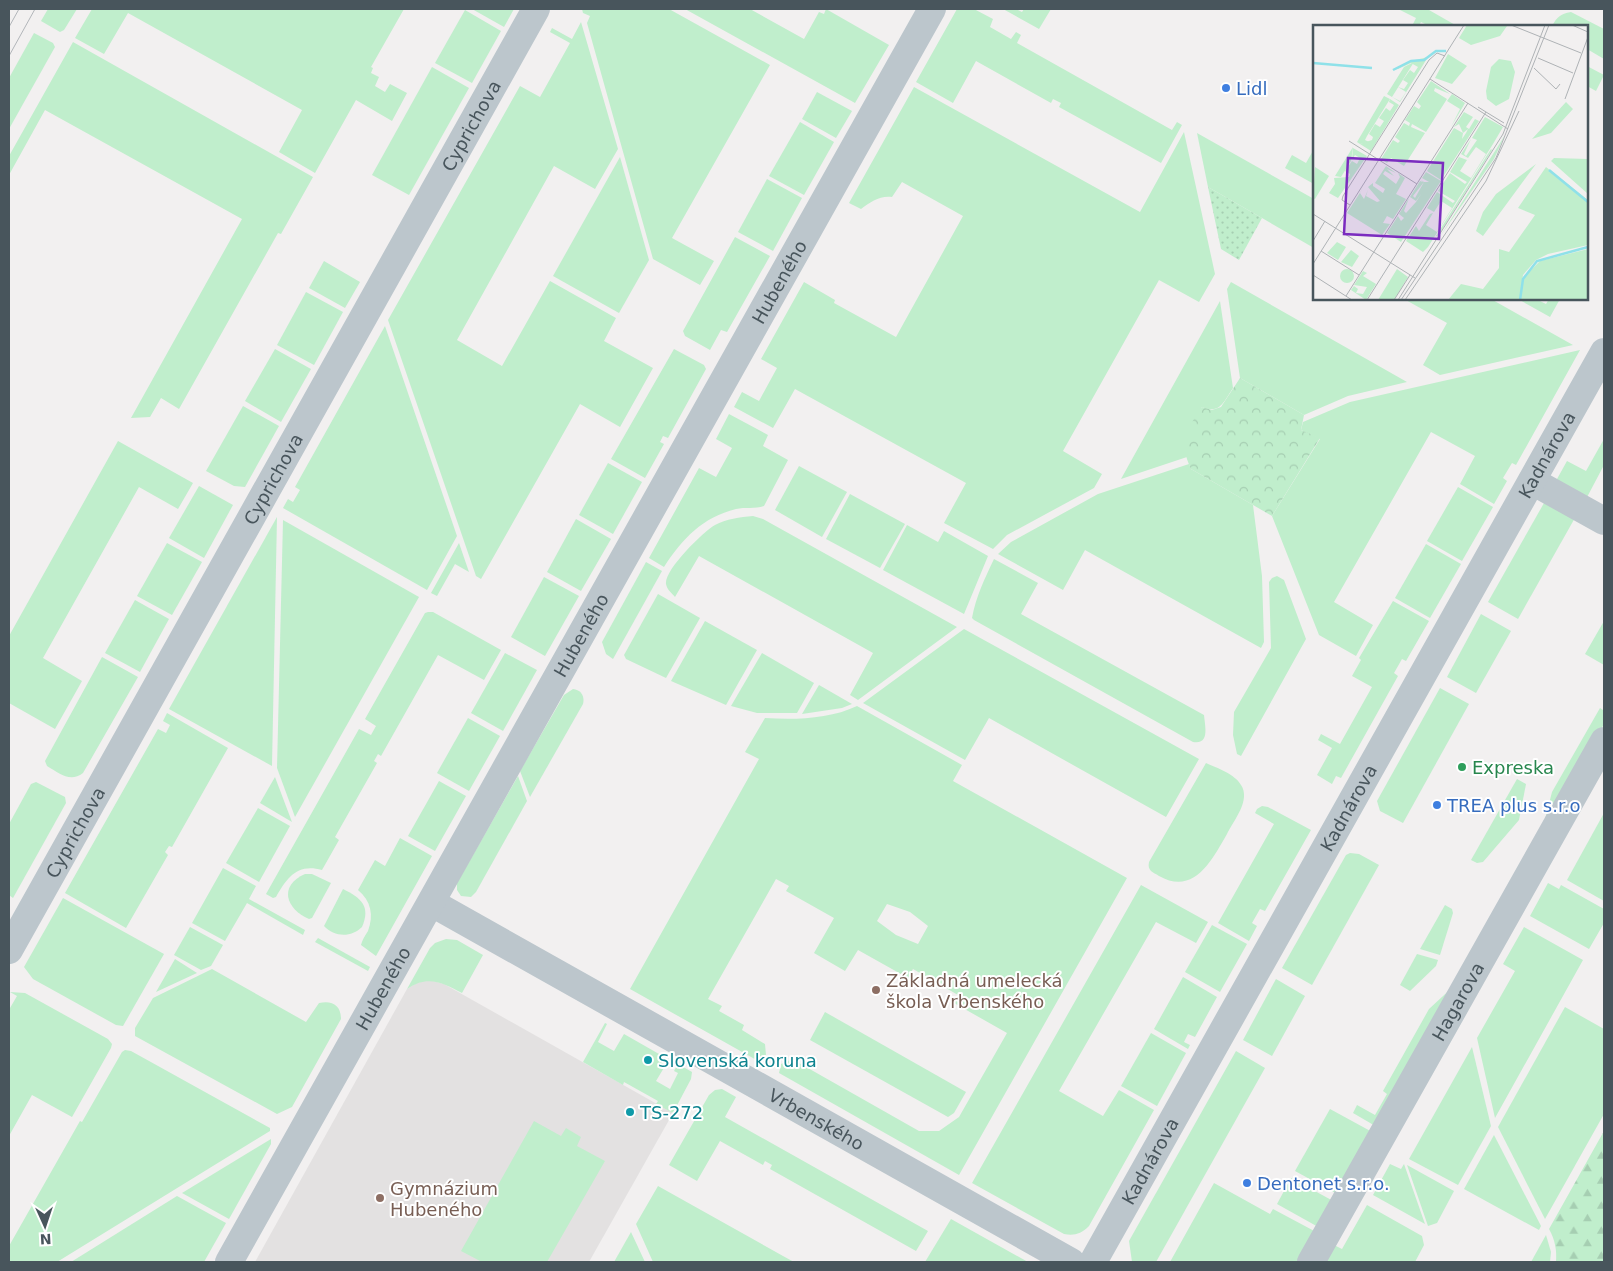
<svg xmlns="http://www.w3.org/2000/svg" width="1613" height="1271" font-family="'DejaVu Sans',sans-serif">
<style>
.education{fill:#e3e1e1}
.grass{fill:#c0eecc;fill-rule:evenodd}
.forest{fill:url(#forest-firs)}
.park{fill:url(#park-crowns)}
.garden{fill:url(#garden-dots)}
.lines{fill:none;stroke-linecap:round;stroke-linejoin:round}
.minor{stroke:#bcc6cc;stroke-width:28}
.tram{stroke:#b2b6ba;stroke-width:1}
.shop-dot{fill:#3f7fe0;stroke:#fff;stroke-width:2}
.leisure-dot{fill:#2e9e5b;stroke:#fff;stroke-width:2}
.education-dot{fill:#8d6e63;stroke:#fff;stroke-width:2}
.culture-dot{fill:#0f9aa8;stroke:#fff;stroke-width:2}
.labels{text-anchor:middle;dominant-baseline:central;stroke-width:4;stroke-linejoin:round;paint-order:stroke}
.shop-label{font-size:18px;fill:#366cbe;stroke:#fff;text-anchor:start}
.street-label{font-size:18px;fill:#48555c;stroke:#fff}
.leisure-label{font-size:18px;fill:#27864d;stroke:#fff;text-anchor:start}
.education-label{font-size:18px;fill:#785e54;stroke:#fff;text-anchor:start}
.culture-label{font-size:18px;fill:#0d838f;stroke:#fff;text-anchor:start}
.inset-river{fill:none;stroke:#8fe1e9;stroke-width:2.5}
.inset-road{fill:none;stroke:#aeb2b5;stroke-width:1}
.view{fill:#7b2cbf;fill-opacity:0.15;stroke:#7b2cbf;stroke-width:2.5}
.inset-edge{fill:none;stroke:#48555c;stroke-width:2.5}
</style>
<defs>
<pattern id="forest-firs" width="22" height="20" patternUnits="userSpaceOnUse" patternTransform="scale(1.25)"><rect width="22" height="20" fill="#c0eecc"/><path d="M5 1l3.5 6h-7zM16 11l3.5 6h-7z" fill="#a6ceb2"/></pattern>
<pattern id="park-crowns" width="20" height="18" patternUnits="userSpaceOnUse" patternTransform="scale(1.25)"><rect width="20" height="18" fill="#c0eecc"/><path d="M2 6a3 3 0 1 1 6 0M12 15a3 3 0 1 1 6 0" fill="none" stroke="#a6ceb2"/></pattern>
<pattern id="garden-dots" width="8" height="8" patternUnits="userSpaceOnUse" patternTransform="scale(1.25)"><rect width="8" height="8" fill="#c0eecc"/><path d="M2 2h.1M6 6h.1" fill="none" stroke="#a6ceb2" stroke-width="1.8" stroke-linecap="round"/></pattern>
</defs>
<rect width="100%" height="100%" fill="#f2f0f0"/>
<path class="education" d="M423 981H433L444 984 673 1113 589 1262H255L407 989 415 984Z"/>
<g class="grass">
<path d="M48 9H77L64 30 60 32 41 21Z"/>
<path d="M92 9H404L371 67 373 68 371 73 379 77 375 86 385 92 390 84 407 93 392 121 356 100 315 173 279 152 302 110 128 13 104 54 75 38Z"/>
<path d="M472 9H514L504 27Z"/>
<path d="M582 9H669L770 65 672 238 714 261 700 285 653 259 587 23 590 16 583 13Z"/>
<path d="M685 9H750L804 39 819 12 824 14 826 9 889 45 855 103Z"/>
<path d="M957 9H974L993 19 990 27 1011 39 1016 32 1021 35 1017 43 1172 130 1177 122 1182 125 1161 163 1059 107 1061 103 1053 99 1051 103 976 61 953 103 916 82Z"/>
<path d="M1003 9H1016L1022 12 1024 9H1051L1039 29Z"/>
<path d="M1398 9H1429V10L1457 26H1429L1421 22 1419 26H1412L1416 18Z"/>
<path d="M465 10 501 31 472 83 435 63Z"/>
<path d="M1571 12 1604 29V59L1587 49V26H1552C1557 17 1560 14 1571 12Z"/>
<path d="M581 22 618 149 595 189 554 166 457 340 502 366 550 281 616 318 604 341 653 368 620 427 580 404 481 579 476 576 388 320 520 86 540 97 570 43 550 32 552 28 572 39Z"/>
<path d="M34 33 53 43 55 47 9 129V78Z"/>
<path d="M73 42 313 177 281 234 278 233 179 409 161 398 150 417 131 418 242 219 45 110 9 175V156Z"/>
<path d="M1587 66 1604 75 1596 91 1587 86Z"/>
<path d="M432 67 469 88 409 195 372 175Z"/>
<path d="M914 87 1140 212 1184 132 1215 274 1199 302 1159 280 1063 451 1102 474 1094 488 1007 535 993 549 944 523 966 483 795 389 773 428 734 407 742 392 759 401 777 368 761 359 804 282 835 300 834 303 896 337 963 216 902 182 892 197C881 195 870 202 861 209L849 203Z"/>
<path d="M817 92 852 111 836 138 802 119Z"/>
<path d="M800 122 834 142 804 195 769 176Z"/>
<path d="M1197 133 1314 199V248L1208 187Z"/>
<path d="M1314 149V184L1285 168 1292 155 1306 163Z"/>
<path d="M620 157 649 260 619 313 553 276Z"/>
<path d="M767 179 802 198 773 251 738 232Z"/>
<path d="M735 237 770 256 727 332 721 330 710 350 685 336 683 331Z"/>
<path d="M324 261 360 282 345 308 309 288Z"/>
<path d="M1231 282 1407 382 1348 396 1304 415 1240 378 1227 289Z"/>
<path d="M306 292 343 312 314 365 277 345Z"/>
<path d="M1404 299H1491L1573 345 1440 375 1423 365 1447 323Z"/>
<path d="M1518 299H1536L1546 304 1549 299H1560L1550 317Z"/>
<path d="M1220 301 1233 388C1224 401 1220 415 1202 407L1186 440 1187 457 1121 479Z"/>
<path d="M385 326 457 536 427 590 283 508 288 499 293 502 300 490 295 487Z"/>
<path d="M275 349 311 369 281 422 245 401Z"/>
<path d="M674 349 704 365 706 369 668 438 663 436 660 442 664 444 645 478 611 459Z"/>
<path d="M1580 350 1516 465 1512 463 1503 478 1507 481 1494 504 1460 484 1475 456 1431 432 1334 602 1373 625 1356 656 1319 635 1272 516 1320 439 1301 430 1303 422 1350 402Z"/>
<path d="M243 406 279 426 245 487 234 486 206 471Z"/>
<path d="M729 414 768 435 763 446 788 460 764 506C755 509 745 507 736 509 703 517 682 539 664 567L649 558 699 468 716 477 732 448 716 439Z"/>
<path d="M1604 439V465L1585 501 1558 484 1557 479 1567 461 1586 471Z"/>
<path d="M118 441 193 483 178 509 139 487 43 658 82 681 55 729 9 703V636Z"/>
<path d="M608 463 642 482 613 534 579 515Z"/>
<path d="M1189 464 1191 469 1253 505 1262 576 1264 642 1261 648 1085 550 1063 590 998 554 1011 542 1098 494Z"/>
<path d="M799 466 847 492 822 537 775 510Z"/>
<path d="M199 486 233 505 204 558 169 538Z"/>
<path d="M1458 487 1493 507 1462 561 1427 541Z"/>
<path d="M850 494 905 524 880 568 826 539Z"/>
<path d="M1544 503 1576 516 1518 619 1488 602Z"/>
<path d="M753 516 763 519 957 627 858 700 850 695 873 653 699 556 675 597C672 593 667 590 666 584 664 570 703 532 715 525 726 519 740 517 753 516Z"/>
<path d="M277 517 272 766 169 709Z"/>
<path d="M576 519 611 539 581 591 547 572Z"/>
<path d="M283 520 419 597 295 817 277 768Z"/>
<path d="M907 525 938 542 944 531 988 556 964 614 883 570Z"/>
<path d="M167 543 202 562 172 615 137 596Z"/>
<path d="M459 543 469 572 455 564 437 596 431 593Z"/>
<path d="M1426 544 1461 564 1430 618 1395 598Z"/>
<path d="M994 559 1038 583 1021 614 1204 715C1205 726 1210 745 1193 742L974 620 972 618C976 596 985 578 994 559Z"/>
<path d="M646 562 662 571 613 659 606 654 602 642Z"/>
<path d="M1277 576 1284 580 1306 639 1241 756 1237 754 1233 735 1234 712 1271 648 1269 582 1272 578Z"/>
<path d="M544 577 579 596 545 656 511 637Z"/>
<path d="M658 594 700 618 666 678 626 659 624 655Z"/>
<path d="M135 600 169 619 140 672 105 653Z"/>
<path d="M1393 601 1429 621 1406 661 1402 659 1394 673 1398 676 1341 778 1336 776 1332 784 1317 775 1332 748 1318 740 1321 734 1340 744 1372 687 1352 676 1361 660 1359 658Z"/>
<path d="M428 612H433L501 650 484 680 438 655 381 756 378 754 374 761 377 763 335 837 339 840 322 870C297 863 287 878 276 897L273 898 266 894 359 729 371 735 376 726 365 719 425 613Z"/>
<path d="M1481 614 1511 631 1476 693 1447 677Z"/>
<path d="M705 621 757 650 726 705 671 681Z"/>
<path d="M1604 621V665L1585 654Z"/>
<path d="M964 629 1199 759 1166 817 989 718 965 760 863 703Z"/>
<path d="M505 653 537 670 503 731 471 713Z"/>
<path d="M762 653 814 683 797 713H757L731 706Z"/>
<path d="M102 657 138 677 83 773C70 783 59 773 47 766L45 761Z"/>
<path d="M819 685 852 704 842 708 802 714Z"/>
<path d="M1440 688 1469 704 1403 823 1380 811 1377 801Z"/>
<path d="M573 689C581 690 585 696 583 704L530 797 520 771 564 695Z"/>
<path d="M857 706 962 765 953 781 1127 878 959 1175 779 1073 781 1064 792 1059 919 1131H939L959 1117 1007 1033 954 1003 958 995 913 969 908 978 858 950 845 971 814 953 834 918 786 891 789 886 776 879 708 999 722 1006 719 1011 744 1025 742 1030 765 1044 766 1055 760 1062 630 989 759 759 745 752 765 718C795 720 830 719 857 706ZM887 904 910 912 928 926 918 944 896 935 877 921Z"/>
<path d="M1600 708 1603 710 1604 708V724L1552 817 1543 827 1552 792Z"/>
<path d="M167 713 228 748 172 847 169 846 165 852 168 855 126 928 65 893 158 729 166 733 170 725 163 721Z"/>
<path d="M468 718 500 736 469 791 437 773Z"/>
<path d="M1206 763C1217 768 1235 774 1241 785 1251 800 1234 820 1227 834 1212 860 1194 896 1159 876 1153 872 1147 871 1149 862Z"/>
<path d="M518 776 527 801 476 892 471 897 461 896 457 890V883Z"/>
<path d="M275 777 292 822 260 803Z"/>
<path d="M1517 779 1526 784 1519 820 1483 862 1477 863 1471 860Z"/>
<path d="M439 781 466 796 435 851 408 836Z"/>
<path d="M36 782 65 797 66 803 13 898 9 895V824L31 784Z"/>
<path d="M1262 806 1268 807 1311 830 1265 911 1260 909 1252 923 1257 926 1249 941 1218 923 1274 824 1255 813 1257 809Z"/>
<path d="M258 808 290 826 259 882 226 863Z"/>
<path d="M1604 813V901L1567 880Z"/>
<path d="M400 838 432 856 376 956 361 945C362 940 365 936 368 931 374 915 371 901 358 890L375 860 385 866Z"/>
<path d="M1350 853 1359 854 1379 865 1312 985 1282 968 1346 855Z"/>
<path d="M223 868 256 886 249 899 305 930 303 935 247 903 225 941 192 923Z"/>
<path d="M305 874H312L331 883 312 918 309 919C286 909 278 886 305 874Z"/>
<path d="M1548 883 1559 889 1561 885 1604 909V923L1589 949 1530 916Z"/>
<path d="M1141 885 1208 922 1196 943 1156 922 1059 1091 1103 1116 1119 1090 1154 1110 1089 1226C1081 1234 1074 1236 1064 1234L972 1183Z"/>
<path d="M343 889C361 898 371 906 362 927 351 938 334 937 324 926Z"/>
<path d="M63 898 164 954 123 1026 116 1025 33 979 24 967Z"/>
<path d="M1445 905 1452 909 1453 913 1440 955 1420 949Z"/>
<path d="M1212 925 1247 944 1220 992 1185 972Z"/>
<path d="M190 927 223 945 211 966 201 970 174 955Z"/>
<path d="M1524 927 1583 960 1495 1118 1477 1038 1515 971 1503 964Z"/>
<path d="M318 938 370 967 368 971 315 942Z"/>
<path d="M446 939 457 940 483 955 462 993C442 982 427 975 407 989L430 948 435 943Z"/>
<path d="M1417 954 1438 960 1436 966 1410 991 1400 985Z"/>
<path d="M175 959 197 973 156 992Z"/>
<path d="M212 969 306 1022 319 1003C332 1000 341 1005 341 1019L292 1107 277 1114 135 1036V1028L153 998Z"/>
<path d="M1183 977 1217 997 1195 1037 1188 1034 1184 1042 1190 1045 1188 1049 1154 1029Z"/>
<path d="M1276 979 1305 996 1272 1056 1243 1040Z"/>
<path d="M1456 984 1377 1127 1353 1113 1357 1105 1375 1115 1387 1094 1383 1091 1429 1009Z"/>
<path d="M10 992 25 993 108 1039 112 1044 111 1048 72 1117 32 1095 9 1136V1008H10L17 996Z"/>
<path d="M1565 1007 1604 1029V1114L1545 1219 1498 1127Z"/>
<path d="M825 1012 966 1092 954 1113 948 1117 810 1040Z"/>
<path d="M605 1023 607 1024 598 1042 614 1051 624 1034 673 1062 670 1068 665 1066 656 1081 670 1089 678 1073 674 1071 678 1064 692 1072 691 1079 673 1113 656 1104 658 1101 624 1082 623 1085 583 1062Z"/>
<path d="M1151 1033 1186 1053 1157 1106 1121 1086Z"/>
<path d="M1472 1047 1491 1126 1458 1185 1409 1159Z"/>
<path d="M125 1050 131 1051 270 1128V1131L57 1262H9V1246L80 1121 82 1122 122 1052Z"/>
<path d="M1236 1051 1265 1068 1156 1262H1132L1129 1241Z"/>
<path d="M722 1089 736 1097 725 1117 928 1231 916 1251 770 1169 772 1165 765 1161 763 1165 720 1141 697 1181 669 1165 709 1095 715 1090Z"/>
<path d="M1330 1109 1374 1133 1339 1195 1295 1171Z"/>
<path d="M534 1121 561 1136 566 1128 581 1137 577 1146 605 1161 547 1262H482L461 1251Z"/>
<path d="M1494 1135 1541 1226 1539 1230 1464 1189Z"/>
<path d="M271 1139V1144L229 1219 182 1193Z"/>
<path d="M1390 1164 1401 1169 1404 1164 1425 1224 1373 1195Z"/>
<path d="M1407 1165 1454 1191 1437 1223 1428 1226Z"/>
<path d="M1291 1178 1335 1202 1320 1228 1277 1204Z"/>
<path d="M1214 1183 1270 1214 1273 1209 1318 1233 1301 1262H1170Z"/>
<path d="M658 1186 783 1256 794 1262H653L636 1224Z"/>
<path d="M177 1196 226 1223 204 1262H71Z"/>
<path d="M1367 1205 1422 1236 1424 1245 1415 1262H1319L1330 1243 1342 1249Z"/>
<path d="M951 1219 1028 1262H925Z"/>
<path d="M631 1232 645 1262H614Z"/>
<path d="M1546 1235 1551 1252 1550 1262H1531Z"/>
</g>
<path class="forest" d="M1604 1131V1262H1556C1557 1250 1555 1240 1549 1229Z"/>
<path class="park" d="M1240 378 1304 415 1301 430 1320 438 1272 516 1191 469C1178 442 1187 429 1202 407L1212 410 1221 407Z"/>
<path class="garden" d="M1208 187 1262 218 1239 260 1221 249Z"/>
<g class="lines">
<g class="minor">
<path d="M1532 481 1604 521"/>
<path id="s1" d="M432 903 1071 1262"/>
<path id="s2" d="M9 950 536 9"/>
<path id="s3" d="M229 1262 932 9"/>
<path id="s4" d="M1093 1262 1604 352"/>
<path id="s5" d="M1311 1262 1604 741"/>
</g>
<g class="tram">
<path d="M9 27 19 9"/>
<path d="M9 56 35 9"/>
</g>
</g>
<g class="shop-dot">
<circle cx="1226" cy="88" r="5"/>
<circle cx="1437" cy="805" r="5"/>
<circle cx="1247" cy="1183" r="5"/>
</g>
<circle class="leisure-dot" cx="1462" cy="767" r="5"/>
<g class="education-dot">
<circle cx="876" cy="990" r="5"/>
<circle cx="380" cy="1198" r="5"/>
</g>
<g class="culture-dot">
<circle cx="648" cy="1060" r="5"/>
<circle cx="630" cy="1112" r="5"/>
</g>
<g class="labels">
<g class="shop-label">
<text x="1236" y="88">Lidl</text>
<text x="1447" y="805">TREA plus s.r.o</text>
<text x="1257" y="1183">Dentonet s.r.o.</text>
</g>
<g class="street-label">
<text stroke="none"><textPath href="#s2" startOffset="945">Cyprichova</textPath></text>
<text stroke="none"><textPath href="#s3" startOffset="1124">Hubeného</textPath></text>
<text stroke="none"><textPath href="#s4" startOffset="926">Kadnárova</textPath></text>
<text stroke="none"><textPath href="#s2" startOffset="540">Cyprichova</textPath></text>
<text stroke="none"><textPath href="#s3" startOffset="719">Hubeného</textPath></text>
<text stroke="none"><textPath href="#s4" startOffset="521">Kadnárova</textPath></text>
<text stroke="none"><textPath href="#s2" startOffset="135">Cyprichova</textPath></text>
<text stroke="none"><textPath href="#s3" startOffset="314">Hubeného</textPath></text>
<text stroke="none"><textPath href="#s5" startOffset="299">Hagarova</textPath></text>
<text stroke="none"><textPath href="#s1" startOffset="441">Vrbenského</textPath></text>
<text stroke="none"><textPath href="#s4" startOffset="116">Kadnárova</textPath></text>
</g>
<g class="leisure-label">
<text x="1472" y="767">Expreska</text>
</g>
<g class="education-label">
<text x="886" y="980">Základná umelecká<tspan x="886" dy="21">škola Vrbenského</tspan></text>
<text x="390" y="1188">Gymnázium<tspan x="390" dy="21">Hubeného</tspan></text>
</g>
<g class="culture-label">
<text x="658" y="1060">Slovenská koruna</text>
<text x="640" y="1112">TS-272</text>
</g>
</g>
<g transform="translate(1313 25)">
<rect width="275" height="275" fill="#f2f0f0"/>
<path d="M154 0H190L194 1 187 11 158 20 146 13ZM135 29 154 41 139 59 122 53ZM115 32 87 77 79 72 87 76 93 67 85 62 91 64 95 58 90 55 97 45 101 48 105 42 98 38 85 44 79 45 98 36ZM186 34 198 36 202 47 196 74 183 81 174 74 173 66 178 42ZM118 56 137 69 122 63 121 66 134 74 113 107 99 99 98 102 112 108 91 141 78 133 74 138 68 134 80 115 85 118 87 116 82 112 91 98 96 101 97 98 92 95 101 81 106 84 108 81 104 77ZM139 69 152 78 138 102 147 84 134 76ZM77 74 86 80 58 126 47 119 59 115 60 112 56 109 62 99 67 102 71 96 66 93 73 83 77 86 81 80 76 77ZM253 77 260 84 238 108 219 114ZM151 87 160 92 153 102 156 104 162 94 166 96 128 155 114 146 141 103 150 108 149 114 153 108 155 104 150 108 146 99 141 102ZM172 92 190 102 180 119 115 222 110 227 93 216 103 201 106 206 117 189 120 188 113 200 124 207 139 183 128 176 121 187 114 183 124 167 140 178 142 176 125 166 137 148 152 159 154 157 137 147 146 132 154 135 147 146 158 153 173 129 163 122 155 133 148 129 158 114 151 129 153 131 164 115 159 113ZM192 110 181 134 126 213 182 126ZM40 123 54 131 25 173 16 168 22 159 21 153 36 152 37 149 32 146 39 136 44 139 47 133 42 130 39 135ZM178 124 179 125 125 211H123ZM73 141 83 148 74 144 81 151 72 146 70 149 83 159 87 152 85 148 92 153 83 169 93 174 80 194 74 191 70 198 77 199 69 210 34 188 50 163 47 168 51 174 55 165 53 171 64 177 67 176 55 162 60 158V161L70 168 72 164 62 158ZM2 142 16 151 2 174 0 173ZM233 142 275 175V220L235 229 223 235 210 250 207 275H135L148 259 170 264 186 243V224L196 227 222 190 205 183ZM113 147 128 156 88 217 74 208 85 191 88 196 91 193 86 189 96 173 91 186 93 188 103 177 108 169 103 176 97 172 107 156 110 157 108 155 111 157 100 171 102 173 111 157H116L109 153ZM24 217 33 222 25 235 14 228ZM38 225 46 231 39 242 28 237ZM84 244 95 252 81 275H65ZM50 246 54 248 50 251 63 259 53 275 38 265 41 261 45 264 43 268 50 269 54 262 41 260Z" fill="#c0eecc"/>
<path d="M101 37 79 72 74 69 91 42ZM71 71 77 74 54 111 52 115 56 117 47 119 44 117ZM40 122 38 136 28 152 22 151Z" fill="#c0eecc"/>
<path d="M27 251a7 7 0 1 1 14 0a7 7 0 1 1-14 0Z" fill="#c0eecc"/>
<path d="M241 133 275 134V169L238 136ZM223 139 170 211 163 206 170 187 183 169ZM275 224V275H207L210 253 227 236Z" fill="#c0eecc"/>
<path class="inset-river" d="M0 38 59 43M80 45 98 36 111 35 123 26H133M236 145 275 177M207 275 210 254 224 236 275 222"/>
<path class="inset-road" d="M198 0 268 28M259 0 275 7M225 33 260 48M221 43 243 64 247 59M117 54 195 104M252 74 275 12M173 87 191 98M36 116 104 159M37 180 29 175 30 171 116 35 124 28 132 31M0 189 102 253M0 216 12 196M8 226 46 250M0 239 151 0M0 250 39 275M33 271 155 78M54 275 173 87 165 82M81 275 97 250M85 275 190 109 232 0M88 275 183 133 236 0M92 275 173 156 206 86"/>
<path class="view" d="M35 133 130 138 126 214 31 209Z"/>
<rect width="275" height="275" class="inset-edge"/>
</g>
<rect width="1613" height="1271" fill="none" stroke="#48555c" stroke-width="20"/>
<g transform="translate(45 1226) rotate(177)" stroke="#ffffff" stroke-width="4" paint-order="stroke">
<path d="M0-4L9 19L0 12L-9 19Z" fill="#48555c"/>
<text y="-8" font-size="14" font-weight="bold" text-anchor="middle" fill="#48555c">N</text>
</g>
</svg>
